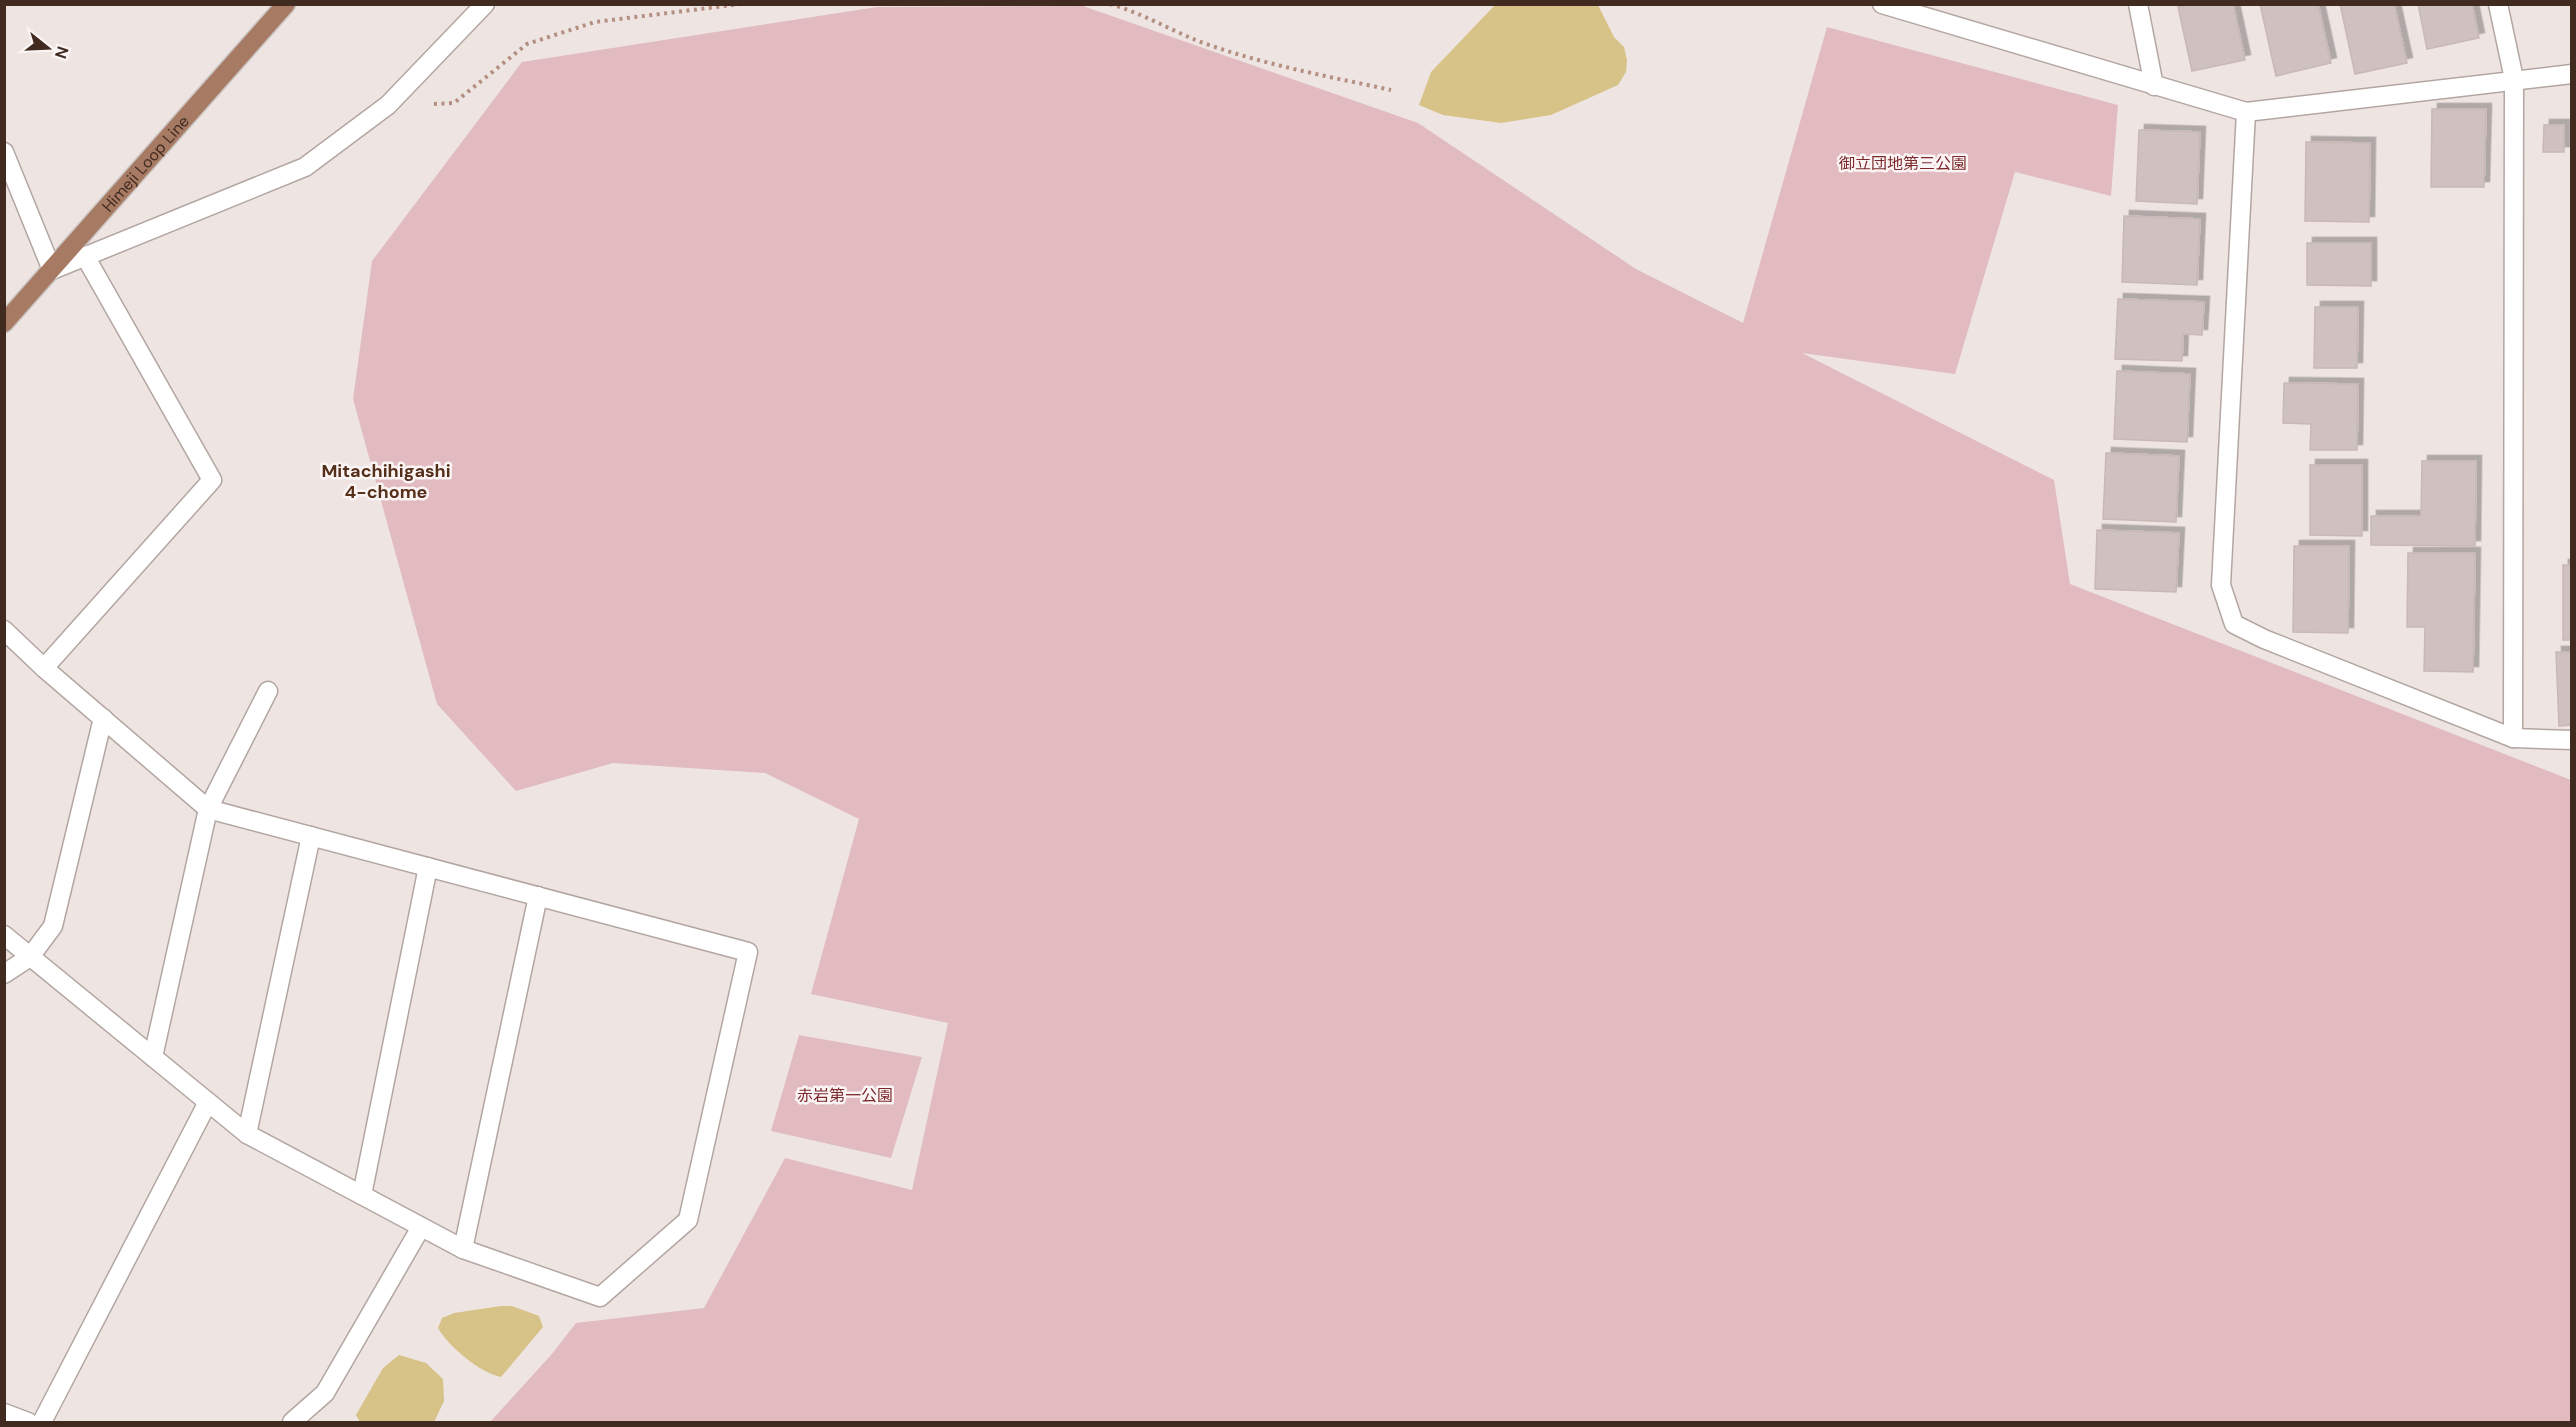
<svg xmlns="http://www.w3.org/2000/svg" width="2576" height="1427" font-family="'DM Sans','Noto Sans JP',sans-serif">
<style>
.green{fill:#e1bbc0}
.water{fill:#d7c287}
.building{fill:#cfc1bf;stroke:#c9b8b5;stroke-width:1.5;filter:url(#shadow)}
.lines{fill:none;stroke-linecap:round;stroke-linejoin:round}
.minor-casing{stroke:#b3a6a1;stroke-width:21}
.major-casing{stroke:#cac4c1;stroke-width:21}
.path{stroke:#b48f81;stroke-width:4;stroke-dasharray:3 4.5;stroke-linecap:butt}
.minor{stroke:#fff;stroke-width:18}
.major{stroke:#a77a64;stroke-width:18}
.labels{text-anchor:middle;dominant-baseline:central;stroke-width:5;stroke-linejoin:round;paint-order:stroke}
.park-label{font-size:16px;fill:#7c272a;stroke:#faf5f4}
.street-label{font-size:16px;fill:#412b21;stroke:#faf5f4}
.neighbourhood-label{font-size:18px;font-weight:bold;fill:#562f1b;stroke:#faf5f4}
</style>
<defs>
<filter id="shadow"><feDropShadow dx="5.5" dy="-5.5" stdDeviation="0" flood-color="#0004"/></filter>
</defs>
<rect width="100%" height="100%" fill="#eee5e3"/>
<g class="green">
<path d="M1083 6 1418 123 1636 269 1743 323 1827 27 2118 105 2111 196 2015 172 1955 374 1802 353 2054 480 2070 584 2571 780V1422H490L551 1355 576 1323 704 1308 785 1158 912 1190 948 1023 811 994 859 819 765 773 613 763 516 791 437 704 353 399 372 261 522 62 877 7Z"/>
<path d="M799 1035 922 1057 891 1158 771 1131Z"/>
</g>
<g class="water">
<path d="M1495 5H1598L1614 37 1624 47 1627 60 1626 72 1618 85 1551 115 1501 123 1443 115 1419 105 1431 72Z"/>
<path d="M501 1306H512L539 1316 543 1327 501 1377C480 1373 448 1346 438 1328L442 1318 454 1313Z"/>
<path d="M399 1355 426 1363 443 1379 444 1401 434 1422H360L356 1415 383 1368Z"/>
</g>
<g class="building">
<path d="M2191 4H2233L2245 60 2192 71 2178 7Z"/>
<path d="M2260 4H2318L2331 63 2276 76Z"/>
<path d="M2340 4H2394L2407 63 2355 74Z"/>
<path d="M2418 4H2472L2479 38 2427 49Z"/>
<path d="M2432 109H2486L2484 187H2431Z"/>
<path d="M2544 125H2564V152H2543Z"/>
<path d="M2139 130 2200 132 2197 204 2136 201Z"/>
<path d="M2306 142 2370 143 2369 222 2305 221Z"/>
<path d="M2124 216 2200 219 2197 285 2122 282Z"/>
<path d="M2307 243H2371V286L2307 285Z"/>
<path d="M2118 299 2204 302 2202 335 2183 334 2182 361 2115 359Z"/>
<path d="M2315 307H2358L2357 368H2314Z"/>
<path d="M2117 371 2190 374 2187 442 2114 439Z"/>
<path d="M2284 383 2358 384 2357 450H2310L2311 424 2283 423Z"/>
<path d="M2106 453 2179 456 2176 522 2103 519Z"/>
<path d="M2422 461H2476L2475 546 2371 545V516H2421Z"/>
<path d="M2310 465H2362V536L2310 535Z"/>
<path d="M2097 530 2179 533 2176 592 2095 589Z"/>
<path d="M2294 546H2349L2348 633 2293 632Z"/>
<path d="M2408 553H2475L2473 672 2424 671 2425 627H2407Z"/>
<rect x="2563" y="565" width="9" height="75"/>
<path d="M2556 652H2572V725L2559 726Z"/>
</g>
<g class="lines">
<defs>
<g id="minor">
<path d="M1882 4 2246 112 2572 74"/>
<path d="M2138 4 2154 86"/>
<path d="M2498 4 2514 79 2513 738"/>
<path d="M2246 112 2221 585 2234 624 2264 639 2513 738 2572 740"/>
<path d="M4 152 52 270 305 167 388 105 485 4"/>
<path d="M4 630 44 668 208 809 748 952 688 1220 600 1297 463 1249 247 1134 4 935"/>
<path d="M44 668 212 480 85 256"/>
<path d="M4 974 30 957 53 926 103 718"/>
<path d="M153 1057 208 809 268 691"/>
<path d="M247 1134 311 836"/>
<path d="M362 1195 428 867"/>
<path d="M463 1249 538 896"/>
<path d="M4 1413 28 1422"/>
<path d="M42 1422 208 1102"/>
<path d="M292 1422 325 1393 421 1227"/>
</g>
<g id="major">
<path id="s1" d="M4 323 286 4"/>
</g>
</defs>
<use href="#minor" class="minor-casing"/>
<use href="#major" class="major-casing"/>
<g class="path">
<path d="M1110 4C1148 15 1176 34 1212 46 1271 66 1331 77 1391 90"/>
<path d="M434 104 454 103 527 44 595 22 741 4"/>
</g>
<use href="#minor" class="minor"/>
<use href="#major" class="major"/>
</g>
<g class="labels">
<g class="park-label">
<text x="1903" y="163">御立団地第三公園</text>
<text x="845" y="1095">赤岩第一公園</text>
</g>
<g class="street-label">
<text stroke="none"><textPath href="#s1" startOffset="213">Himeji Loop Line</textPath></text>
</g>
<g class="neighbourhood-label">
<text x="386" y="471">Mitachihigashi<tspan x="386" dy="21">4-chome</tspan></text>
</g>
</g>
<rect width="2576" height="1427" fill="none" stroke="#412b21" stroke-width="12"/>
<g transform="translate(48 48) rotate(108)" stroke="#faf5f4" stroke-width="4.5" paint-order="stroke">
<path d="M0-4.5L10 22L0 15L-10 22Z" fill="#412b21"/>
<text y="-9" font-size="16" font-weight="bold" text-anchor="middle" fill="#412b21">N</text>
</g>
</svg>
